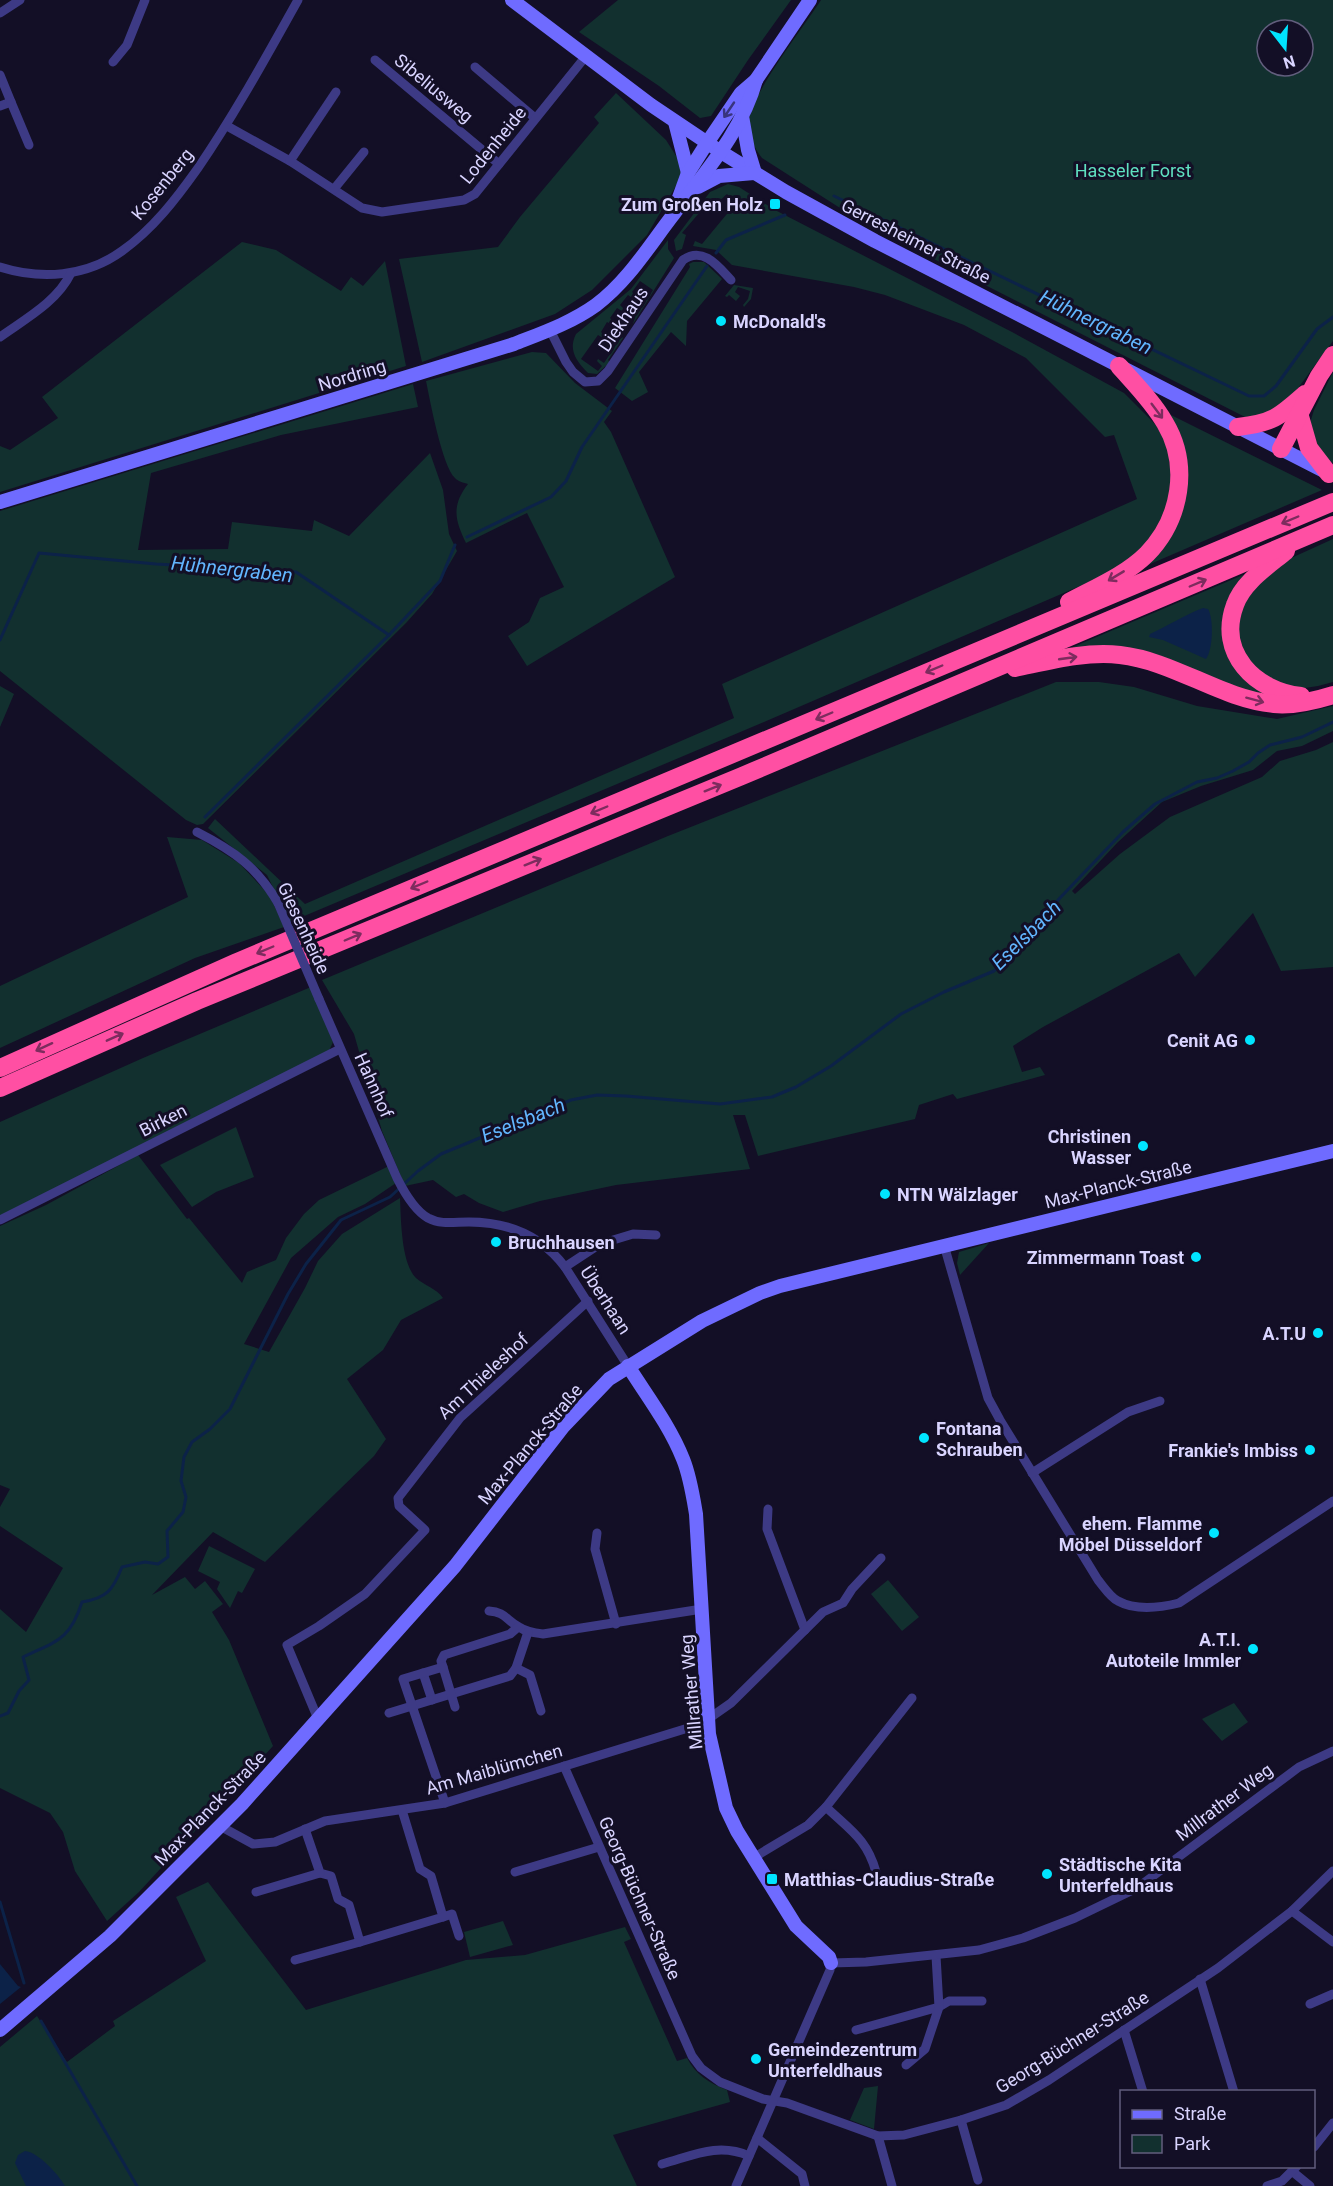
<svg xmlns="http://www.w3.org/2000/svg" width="1333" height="2186" font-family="Roboto,sans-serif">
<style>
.green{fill:#12302f;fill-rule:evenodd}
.water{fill:#0c2248}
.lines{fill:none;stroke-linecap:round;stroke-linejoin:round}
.stream{stroke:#0c2248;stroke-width:3}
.street{stroke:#3d3a85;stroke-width:9}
.secondary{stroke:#6f6bff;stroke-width:14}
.highway{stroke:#ff4fa3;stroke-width:18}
.street-bridge{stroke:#3d3a85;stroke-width:9}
.oneway{stroke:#38347d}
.oneway2{stroke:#7d2c5e}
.poi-dot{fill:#00e5ff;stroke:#130f26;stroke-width:2}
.labels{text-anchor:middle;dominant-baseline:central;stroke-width:6;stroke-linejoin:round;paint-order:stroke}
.street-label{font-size:18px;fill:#d9d4ff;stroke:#130f26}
.park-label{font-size:18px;fill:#5fe0c0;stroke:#130f26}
.poi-label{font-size:18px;font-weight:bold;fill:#d9d4ff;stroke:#130f26;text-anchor:end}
.water-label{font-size:20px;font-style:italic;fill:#62b6ff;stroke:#130f26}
</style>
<rect width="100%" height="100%" fill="#130f26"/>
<g class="green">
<path d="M618 0H791L748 60 711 116 700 118 659 86 579 32Z"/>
<path d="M821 0H1333V341L1281 411 1247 418 865 224 762 158C754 148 747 133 749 119 754 90 803 28 821 0ZM1267 30H1303V66H1267Z"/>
<path d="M616 93 666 140 678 159H683L680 179 647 235 592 290 555 314 422 362 399 259 498 247 520 217 599 123 594 117Z"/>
<path d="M728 184 739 187 775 210 1012 332 1124 393 1152 421 1165 435 1172 462 1173 487 1158 532 1138 554 1110 573 764 722 290 922 267 875 208 828 215 819 305 904 734 718 722 684 1137 499 1114 435 1105 437 1026 358 964 325 885 295 854 287 732 265 716 250 693 246 695 241 702 244 736 203 727 194 717 203 711 199 682 233 686 235 682 249 676 251 674 240 710 192Z"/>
<path d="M668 240V249L674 258 633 324 635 317 630 313 632 310 638 313 645 303 639 299 641 296 647 300 653 290 640 281 632 292 634 294 631 297 628 295 620 305 623 308 622 311 617 308 610 318 614 322 612 325 607 322 601 332 604 335 603 338 598 335 581 359 598 371 602 366 597 361 598 359 604 363 620 339 615 334 619 333 623 338 608 360 610 362 597 374 588 373C576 361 568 350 576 334L631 289Z"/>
<path d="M242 242 276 250 341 291 351 277 363 286 385 261 406 366 0 492V446L10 450 58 418 42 397Z"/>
<path d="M693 262H704L722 279 687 321 686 346 671 332 639 372 648 392 632 401 615 388 690 267 689 264Z"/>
<path d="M734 285 753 288 751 299 744 307 743 305 748 299 750 291 738 287 735 292 740 296 736 301 729 295 727 297 725 296Z"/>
<path d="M532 352 546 353 575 383 612 411 604 422 611 432 675 577 527 666 508 636 529 622 540 598 564 587 527 513 466 543C455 520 451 506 468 484 464 483 457 481 455 478 442 466 430 400 426 381Z"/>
<path d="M1333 372V463L1320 453 1310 423 1314 410Z"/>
<path d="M413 384 418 407 281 435 151 473 138 550 228 549 232 522 312 531 314 520 349 536 430 453 443 490 449 534 457 551 432 594 406 623 203 824 197 825 186 820 0 671V511Z"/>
<path d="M1167 413 1322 490 1127 574 1181 508Z"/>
<path d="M1333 539V682L1318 686 1298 689 1265 679 1242 652 1237 633 1242 604 1278 564Z"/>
<path d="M1243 575 1246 579 1228 637 1282 697 1234 690 1074 652 1073 647Z"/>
<path d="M1056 682H1099L1134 687 1197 706 1277 719 1333 706V731L1302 746 1277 751 1253 770 1201 786 1162 802 1118 842 1072 891 1075 894 1120 854 1170 817 1262 777 1280 761 1316 750 1333 742V967L1281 971 1253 913 1195 977 1179 953 1043 1027 1013 1046 1022 1072 1040 1067 1045 1075 957 1099 953 1094 919 1105 915 1119 758 1156 745 1115H733L750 1169 616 1185 540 1201 503 1212 479 1203 464 1194 456 1197 433 1180 405 1186 382 1131 354 1034 322 980 668 836Z"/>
<path d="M0 686 14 694 0 727Z"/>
<path d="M167 837 202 840 239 863 270 896 284 927 195 958 0 1048V986L188 897Z"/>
<path d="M311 987 333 1042 329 1051 0 1218V1122L143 1058Z"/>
<path d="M236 1127 254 1177 216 1192 192 1207 160 1165Z"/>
<path d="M138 1155 187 1219 189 1218 242 1283 247 1272 276 1260 286 1238 304 1214 319 1200 389 1166 396 1183 365 1204 338 1217 291 1258 244 1344 269 1352 305 1288 318 1261 342 1234 400 1198C401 1219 401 1263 416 1278 425 1286 436 1288 443 1298L401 1320 383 1350 347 1379 386 1439 374 1456 265 1562 213 1532 152 1595 185 1577 195 1589 205 1581 223 1604 212 1612 229 1640 273 1746 139 1892 107 1921 75 1871 63 1832 50 1813 0 1788V1609L26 1632 63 1568 0 1526V1507L10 1489 0 1485V1226L46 1205Z"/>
<path d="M989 1243 960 1275 957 1263 959 1252Z"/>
<path d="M209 1546 255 1569 242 1593 238 1591 230 1608 217 1589 220 1582 198 1571Z"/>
<path d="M888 1580 919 1617 902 1631 871 1594Z"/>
<path d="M1234 1703 1248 1722 1222 1741 1202 1719Z"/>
<path d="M208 1882 306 2010 466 1960 525 1955 625 1927 631 1939 624 1942 677 2061 687 2058C696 2075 709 2083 727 2090L730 2102 613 2135 637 2186H0V2047L37 2016 67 2062 115 2026 113 2021 206 1961 176 1897Z"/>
<path d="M503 1921 513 1945 470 1957 464 1932Z"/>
<path d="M878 2086 874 2129 850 2120 864 2088Z"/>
</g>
<g class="water">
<path d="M1203 608 1208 609C1214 619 1213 650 1206 659L1163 640 1149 637 1150 634C1168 626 1184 615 1203 608Z"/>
<path d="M0 1964 18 1986 21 1987 0 2004Z"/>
<path d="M25 2151C38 2152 58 2174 65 2186H26L15 2163 18 2155Z"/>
</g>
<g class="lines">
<g class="stream">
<path d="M834 196 1249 396H1264L1276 386 1317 329 1333 317"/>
<path d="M716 253 726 240 785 215"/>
<path d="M467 537 551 497 566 481 582 447 707 266"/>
<path d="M0 640 39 553 156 564 296 572 389 635 440 581 455 545"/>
<path d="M205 817 389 635"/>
<path d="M0 1716 8 1713 19 1691 29 1680 23 1657C57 1641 70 1640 82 1602 107 1598 113 1590 122 1567L145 1562 158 1564 168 1557 167 1531 183 1512 186 1497 181 1481 184 1457 192 1442 210 1429 230 1409 288 1294 306 1264 341 1220 390 1197 418 1171 441 1154 571 1100 597 1095 626 1096 720 1104 772 1097 796 1087 831 1066 901 1014 944 992 994 971 1005 961 1022 936 1043 920 1059 899 1123 832 1155 804 1197 782 1217 778 1233 771 1249 762 1258 753 1270 745 1302 737 1333 722"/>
<path d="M0 1902 24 1983"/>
<path d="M41 2021 137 2186"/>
</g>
<g class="street">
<path d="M0 13 20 0"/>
<path d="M375 60 499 164"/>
<path d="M113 62 127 45 145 0"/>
<path d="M475 67 535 118"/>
<path d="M0 75 11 102 0 106"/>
<path d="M11 102 29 145"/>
<path d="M227 126 290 161 362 208 382 212 464 200 475 194 586 56"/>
<path d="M290 161 336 92"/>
<path d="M334 189 364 152"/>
<path d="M0 267C41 280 86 277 122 251 153 229 176 199 198 168 235 114 266 57 298 0"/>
<path d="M550 330 566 362 573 372 585 382 598 381 608 371 683 260C703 246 718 266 731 280"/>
<path d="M0 337C25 319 57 302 71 273"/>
<path d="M197 832C234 851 257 867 278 903"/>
<path d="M319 999 397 1178C404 1192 414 1210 428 1218 441 1225 454 1222 469 1222 508 1222 541 1235 565 1267L628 1366"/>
<path d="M0 1220 340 1049"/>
<path d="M944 1245 988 1398 1000 1420 1098 1580C1104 1587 1110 1597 1118 1601 1136 1611 1159 1608 1179 1603L1333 1501"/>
<path d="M565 1267 600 1244 633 1234 656 1235"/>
<path d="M1032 1473 1128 1412 1160 1401"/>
<path d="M768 1509 767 1529 805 1630"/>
<path d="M597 1533 595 1549 616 1624"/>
<path d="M489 1611C505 1612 506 1620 519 1627 526 1632 534 1633 543 1634L702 1609"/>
<path d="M443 1667 441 1661 444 1655 510 1634 518 1627"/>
<path d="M516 1668 530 1675 541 1711"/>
<path d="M423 1673 432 1700"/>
<path d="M389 1713 510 1676 516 1668 528 1632"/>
<path d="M318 1719 287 1645 319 1626 365 1594 425 1530 399 1506 398 1498 460 1418 588 1301"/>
<path d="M564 1766 692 2056 701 2068 720 2082 763 2099 787 2103 878 2136 904 2135 961 2120 1006 2105 1049 2080 1218 1968 1292 1911 1333 1871"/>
<path d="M445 1803 403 1679 443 1667 455 1707"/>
<path d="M826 1807C850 1830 867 1839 876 1872"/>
<path d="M220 1826 253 1844 275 1842 325 1821 445 1803 701 1724 731 1703 823 1612 843 1603 852 1589 881 1558"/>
<path d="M305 1829 320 1873 331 1876 338 1899 349 1905 360 1942 443 1917 431 1876 420 1869 402 1810"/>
<path d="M753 1858 808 1825 826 1807 912 1698"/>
<path d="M515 1872 599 1847"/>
<path d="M256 1892 320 1873"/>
<path d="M1292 1911 1333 1942"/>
<path d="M443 1917 452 1914 459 1936"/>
<path d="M295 1960 360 1942"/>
<path d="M1200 1979 1234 2092"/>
<path d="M1310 2004 1333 1994"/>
<path d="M856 2030 939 2007 949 2001H982"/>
<path d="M1124 2030 1143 2092"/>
<path d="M906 2065 925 2049 939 2007 936 1956"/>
<path d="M961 2120 978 2180"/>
<path d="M878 2136 892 2186"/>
<path d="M757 2138 802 2174 805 2186"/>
<path d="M1314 2147 1333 2123"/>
<path d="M662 2164C692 2156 718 2142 749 2156"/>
<path d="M1293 2172 1310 2186"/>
<path d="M736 2186 830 1970 831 1963 866 1962 979 1950 1023 1938 1075 1918 1137 1888 1299 1767 1333 1751"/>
<path d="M1267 2186 1282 2181 1297 2166"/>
</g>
<g class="secondary">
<path d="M512 0 651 105 721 152 786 192 875 241 1326 472"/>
<path d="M742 116 748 150 755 173"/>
<path d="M675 122 688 173"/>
<path d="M698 187 719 176 754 173"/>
<path d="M676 206 688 173 707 143 741 93 756 80 810 0"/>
<path d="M0 502 514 344C542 333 571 323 596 305 628 281 649 246 673 215 704 173 742 132 756 80"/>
<path d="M628 1366C647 1396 670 1426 683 1459 690 1476 693 1496 696 1514L709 1734 726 1808 737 1831 796 1926 829 1957 831 1963"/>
<path d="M0 2030 110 1936 242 1804 455 1566 563 1427 609 1379 702 1321 760 1293 780 1286 1333 1151"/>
</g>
<g class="highway">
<path d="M1299 413 1309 448 1329 474"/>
<path d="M1238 427C1273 423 1279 417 1305 394"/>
<path d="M1281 449 1319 376 1333 355"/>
<path d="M1286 551C1268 566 1243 582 1235 605 1217 653 1255 691 1301 696"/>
<path d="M1069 602C1095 588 1126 575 1147 554 1181 519 1190 465 1165 423 1153 402 1135 384 1119 366"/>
<path d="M1015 668C1049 661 1085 651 1120 655 1174 661 1221 699 1274 704 1294 706 1314 701 1333 695"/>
<path d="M0 1068 237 962 1333 502"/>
<path d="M0 1088 197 1001 742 776 1333 525"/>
</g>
<path class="street-bridge" d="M278 903 319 999"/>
</g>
<defs><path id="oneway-shaft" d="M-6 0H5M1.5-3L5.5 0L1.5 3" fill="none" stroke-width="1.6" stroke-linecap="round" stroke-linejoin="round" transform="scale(1.5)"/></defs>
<use class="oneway" href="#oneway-shaft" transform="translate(729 110) rotate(124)"/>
<g class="oneway2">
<use href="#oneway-shaft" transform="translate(1157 411) rotate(53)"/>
<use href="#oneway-shaft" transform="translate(1290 520) rotate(157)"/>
<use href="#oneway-shaft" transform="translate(1116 576) rotate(149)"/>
<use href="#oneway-shaft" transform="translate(1198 583) rotate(-23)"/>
<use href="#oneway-shaft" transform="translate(1068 658) rotate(-8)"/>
<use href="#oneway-shaft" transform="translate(934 669) rotate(157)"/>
<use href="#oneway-shaft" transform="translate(1255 700) rotate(15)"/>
<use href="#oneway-shaft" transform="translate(824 716) rotate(157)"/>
<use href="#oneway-shaft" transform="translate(713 788) rotate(-22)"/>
<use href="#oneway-shaft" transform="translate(599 810) rotate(157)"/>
<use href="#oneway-shaft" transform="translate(533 862) rotate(-22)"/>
<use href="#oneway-shaft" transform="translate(419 885) rotate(157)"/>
<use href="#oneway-shaft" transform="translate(353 937) rotate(-23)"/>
<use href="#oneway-shaft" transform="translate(265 950) rotate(157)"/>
<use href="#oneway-shaft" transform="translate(115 1037) rotate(-24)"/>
<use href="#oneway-shaft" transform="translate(44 1047) rotate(155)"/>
</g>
<g class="poi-dot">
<rect x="769" y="198" width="12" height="12" rx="3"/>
<circle cx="721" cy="321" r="6"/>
<circle cx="1250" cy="1040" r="6"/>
<circle cx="1143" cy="1146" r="6"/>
<circle cx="885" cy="1194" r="6"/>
<circle cx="496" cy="1242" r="6"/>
<circle cx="1196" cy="1257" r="6"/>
<circle cx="1318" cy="1333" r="6"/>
<circle cx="924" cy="1438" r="6"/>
<circle cx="1310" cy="1450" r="6"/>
<circle cx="1214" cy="1533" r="6"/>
<circle cx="1253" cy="1649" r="6"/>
<circle cx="1047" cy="1874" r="6"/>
<rect x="766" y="1873" width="12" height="12" rx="3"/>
<circle cx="756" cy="2059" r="6"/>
</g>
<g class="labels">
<g class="street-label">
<text transform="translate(434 88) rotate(40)">Sibeliusweg</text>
<text transform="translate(493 145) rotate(-51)">Lodenheide</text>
<text transform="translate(162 184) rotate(-51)">Kosenberg</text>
<text transform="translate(916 241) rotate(27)">Gerresheimer Straße</text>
<text transform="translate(623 319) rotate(-56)">Diekhaus</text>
<text transform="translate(352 375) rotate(-17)">Nordring</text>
<text transform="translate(304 928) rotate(65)">Giesenheide</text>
<text transform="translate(374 1085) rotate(66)">Hahnhof</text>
<text transform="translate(163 1120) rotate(-27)">Birken</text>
<text transform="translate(1118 1184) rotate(-14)">Max-Planck-Straße</text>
<text transform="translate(606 1300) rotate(57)">Überhaan</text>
<text transform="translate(483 1376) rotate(-43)">Am Thieleshof</text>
<text transform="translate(530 1444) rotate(-50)">Max-Planck-Straße</text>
<text transform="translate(691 1692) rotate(-95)">Millrather Weg</text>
<text transform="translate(494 1769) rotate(-16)">Am Maiblümchen</text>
<text transform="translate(1224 1802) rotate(-37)">Millrather Weg</text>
<text transform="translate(210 1808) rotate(-46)">Max-Planck-Straße</text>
<text transform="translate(640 1898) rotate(66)">Georg-Büchner-Straße</text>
<text transform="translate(1072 2042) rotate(-32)">Georg-Büchner-Straße</text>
</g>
<g class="park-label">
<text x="1133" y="170">Hasseler Forst</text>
</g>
<g class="poi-label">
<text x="763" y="204">Zum Großen Holz</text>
<text x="733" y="321" text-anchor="start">McDonald's</text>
<text x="1238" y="1040">Cenit AG</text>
<text x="1131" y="1136">Christinen<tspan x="1131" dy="21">Wasser</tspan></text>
<text x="897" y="1194" text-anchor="start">NTN Wälzlager</text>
<text x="508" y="1242" text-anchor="start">Bruchhausen</text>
<text x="1184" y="1257">Zimmermann Toast</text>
<text x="1306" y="1333">A.T.U</text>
<text x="936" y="1428" text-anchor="start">Fontana<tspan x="936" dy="21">Schrauben</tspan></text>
<text x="1298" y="1450">Frankie's Imbiss</text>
<text x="1202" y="1523">ehem. Flamme<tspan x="1202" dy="21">Möbel Düsseldorf</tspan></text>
<text x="1241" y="1639">A.T.I.<tspan x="1241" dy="21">Autoteile Immler</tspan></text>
<text x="1059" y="1864" text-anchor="start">Städtische Kita<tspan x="1059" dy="21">Unterfeldhaus</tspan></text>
<text x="784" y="1879" text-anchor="start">Matthias-Claudius-Straße</text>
<text x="768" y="2049" text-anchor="start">Gemeindezentrum<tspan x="768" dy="21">Unterfeldhaus</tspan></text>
</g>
<g class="water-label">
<text transform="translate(1096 322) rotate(26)">Hühnergraben</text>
<text transform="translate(232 569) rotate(6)">Hühnergraben</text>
<text transform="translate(1026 935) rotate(-45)">Eselsbach</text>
<text transform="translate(523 1120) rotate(-22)">Eselsbach</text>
</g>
</g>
<rect x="1120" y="2090" width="195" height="78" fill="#130f26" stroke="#625e7d" stroke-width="1.5"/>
<rect x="1132" y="2110" width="30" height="9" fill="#6f6bff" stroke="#625e7d" stroke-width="1.5"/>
<text x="1174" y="2120" font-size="18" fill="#d9d4ff">Straße</text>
<rect x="1132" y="2135" width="30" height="18" fill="#12302f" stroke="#625e7d" stroke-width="1.5"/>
<text x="1174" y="2150" font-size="18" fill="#d9d4ff">Park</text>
<g transform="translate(1285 48) rotate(163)"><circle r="28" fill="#130f26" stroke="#625e7d" stroke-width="1.5"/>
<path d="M0-4.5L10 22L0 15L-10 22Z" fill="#00e5ff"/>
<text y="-9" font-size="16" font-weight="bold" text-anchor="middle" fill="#d9d4ff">N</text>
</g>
</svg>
